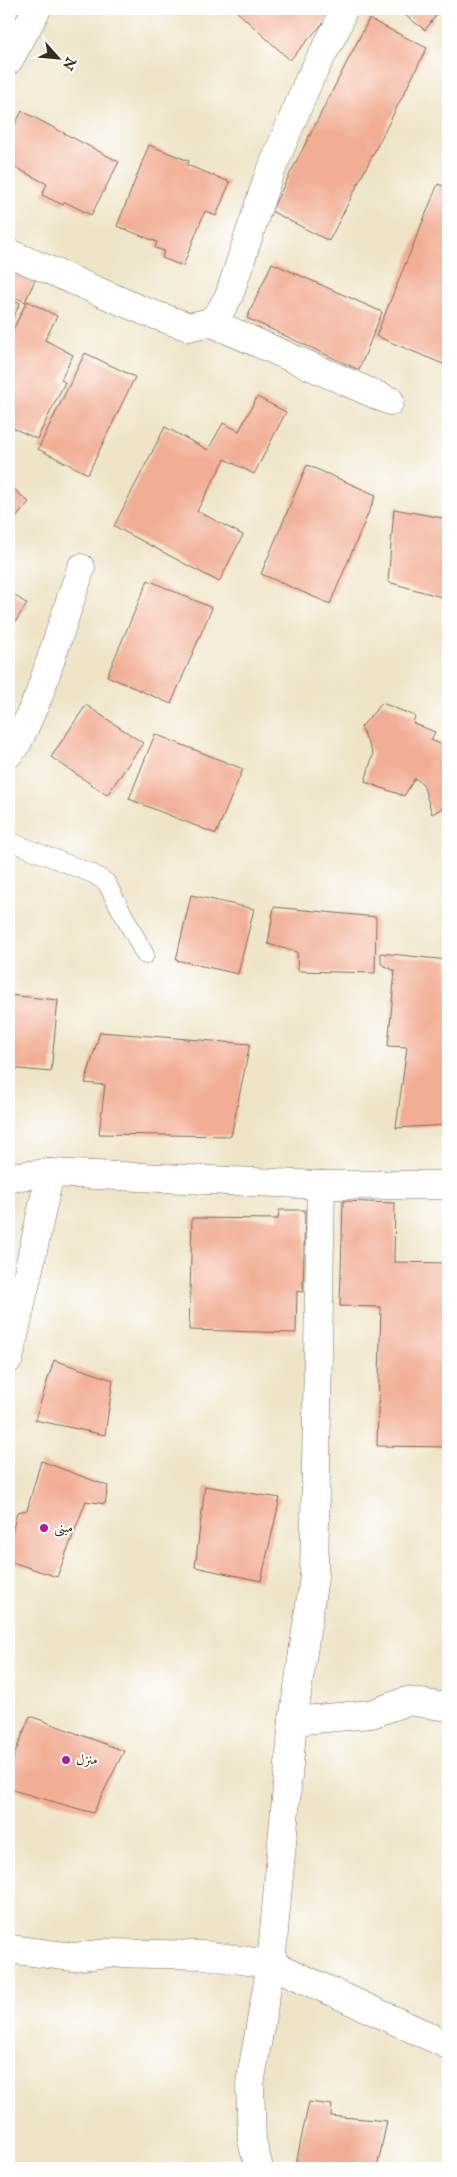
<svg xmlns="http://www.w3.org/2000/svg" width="457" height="2177" font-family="'IM FELL English',Amiri,serif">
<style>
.building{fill:#f2ae94}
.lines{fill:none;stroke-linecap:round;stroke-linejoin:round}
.lane-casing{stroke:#7a6b5a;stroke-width:19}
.street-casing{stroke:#7a6b5a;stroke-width:29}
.lane{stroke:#fff;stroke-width:18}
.street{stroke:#fff;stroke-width:28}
.poi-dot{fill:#b5179e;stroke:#fff;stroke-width:2}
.labels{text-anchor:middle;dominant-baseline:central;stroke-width:4;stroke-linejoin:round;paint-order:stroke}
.poi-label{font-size:14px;fill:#3b2a1e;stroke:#fff;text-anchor:start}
</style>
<rect width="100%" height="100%" fill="#fff"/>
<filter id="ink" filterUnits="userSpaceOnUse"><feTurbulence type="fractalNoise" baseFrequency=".02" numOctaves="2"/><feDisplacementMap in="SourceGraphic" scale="10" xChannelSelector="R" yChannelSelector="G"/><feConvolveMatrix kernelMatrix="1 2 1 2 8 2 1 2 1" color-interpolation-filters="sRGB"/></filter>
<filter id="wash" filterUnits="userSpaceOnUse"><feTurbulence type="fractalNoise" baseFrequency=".0096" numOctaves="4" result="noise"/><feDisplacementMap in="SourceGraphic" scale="20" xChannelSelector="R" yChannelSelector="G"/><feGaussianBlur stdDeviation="1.12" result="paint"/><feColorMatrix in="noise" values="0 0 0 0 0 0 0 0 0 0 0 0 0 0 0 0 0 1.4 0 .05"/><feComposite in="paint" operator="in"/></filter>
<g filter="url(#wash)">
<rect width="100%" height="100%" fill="#efe4c8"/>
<g id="blocks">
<g class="building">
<path d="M234 9H326L331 14 290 60Z"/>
<path d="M397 9H441L425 30Z"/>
<path d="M369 19 427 48 329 241 271 211Z"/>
<path d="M22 111 119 162 91 215 65 202 63 205 42 195 47 184 9 164V136Z"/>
<path d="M149 145 189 161 187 165 230 182 216 216 205 211 183 266 162 258 164 251 155 248 157 242 117 226Z"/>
<path d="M438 184 448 188V351L443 364 376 336Z"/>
<path d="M272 263 382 312 359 370 247 318Z"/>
<path d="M9 265 36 278 25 302 9 294Z"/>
<path d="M9 298 20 303 9 327Z"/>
<path d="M27 301 57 316 45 340 73 355 61 380 65 382 37 439 9 426V338Z"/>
<path d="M85 353 135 377 88 474 38 449Z"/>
<path d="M257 397 286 412 254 474 225 459 197 511 243 535 219 582 114 526 165 427 208 450 223 423 239 431Z"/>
<path d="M307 465 376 495 330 604 261 574Z"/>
<path d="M9 485 29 502 9 526Z"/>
<path d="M394 509 448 519V581L445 598 388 582Z"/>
<path d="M148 580 212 608 171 704 107 676Z"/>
<path d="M9 591 27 604 9 631Z"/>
<path d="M382 703 415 716 413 723 435 732 431 740 448 747 446 760 448 761V805L432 814 423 784 415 778 404 796 365 782 373 754 361 727Z"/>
<path d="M86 705 143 743 107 795 51 757Z"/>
<path d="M155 734 243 769 216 834 129 799Z"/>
<path d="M191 895 254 909 238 974 176 960Z"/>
<path d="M274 907 376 917 375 973 298 971 297 952 268 944Z"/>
<path d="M381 953 448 960V1125L396 1128 407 1047 388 1046 395 971 381 964Z"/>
<path d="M9 995 58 1000 51 1072 9 1068Z"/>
<path d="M100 1032 250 1044 231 1136 99 1134 105 1085 85 1083Z"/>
<path d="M343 1201 395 1203 394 1262 448 1263V1447L377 1446 381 1307 340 1306Z"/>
<path d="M279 1210H305L303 1292 297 1291 296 1333 189 1330 192 1218 278 1219Z"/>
<path d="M54 1360 113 1380 105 1435 35 1420Z"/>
<path d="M41 1461 108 1486 105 1504 86 1501 57 1577 9 1561V1545L17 1512 27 1510Z"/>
<path d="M205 1486 280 1498 261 1581 195 1567Z"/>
<path d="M30 1716 124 1751 93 1813 9 1789V1768Z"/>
<path d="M309 2102 332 2105 331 2116 387 2121 377 2168H295Z"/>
</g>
</g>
</g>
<g filter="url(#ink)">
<use href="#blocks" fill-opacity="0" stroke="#7a6b5a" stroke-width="1"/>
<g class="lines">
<defs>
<path id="lane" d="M9 841 93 874 106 882 145 955"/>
<g id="street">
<path d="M9 60 37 9"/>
<path d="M9 253 144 311 189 327 210 322 219 313 229 296 267 180 309 80 337 27 343 9"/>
<path d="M210 322 390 401"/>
<path d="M9 754 18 742 39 695 81 568"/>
<path d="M9 1177 50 1173 321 1185H448"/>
<path d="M9 1359 50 1173"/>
<path d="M293 1721 371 1714 407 1701 448 1707"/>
<path d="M9 1949 73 1957 109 1953 204 1955 271 1964 448 2045"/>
<path d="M259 2168 252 2141 250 2084 271 1964 293 1721 314 1577 321 1185"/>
</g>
</defs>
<use href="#lane" class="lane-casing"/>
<use href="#street" class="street-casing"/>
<use href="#lane" class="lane"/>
<use href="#street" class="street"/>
</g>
</g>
<g class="poi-dot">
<circle cx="44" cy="1528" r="5"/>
<circle cx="66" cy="1760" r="5"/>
</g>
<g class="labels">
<g class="poi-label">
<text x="54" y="1528">مبنى</text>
<text x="76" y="1760">منزل</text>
</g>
</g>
<rect width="457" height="2177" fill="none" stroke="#fff" stroke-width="30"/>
<g transform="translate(58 58) rotate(117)" stroke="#ffffff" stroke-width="4" paint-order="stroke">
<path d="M0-4L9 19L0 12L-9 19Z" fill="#3b2a1e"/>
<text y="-8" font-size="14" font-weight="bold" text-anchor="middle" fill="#3b2a1e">N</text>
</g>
</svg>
